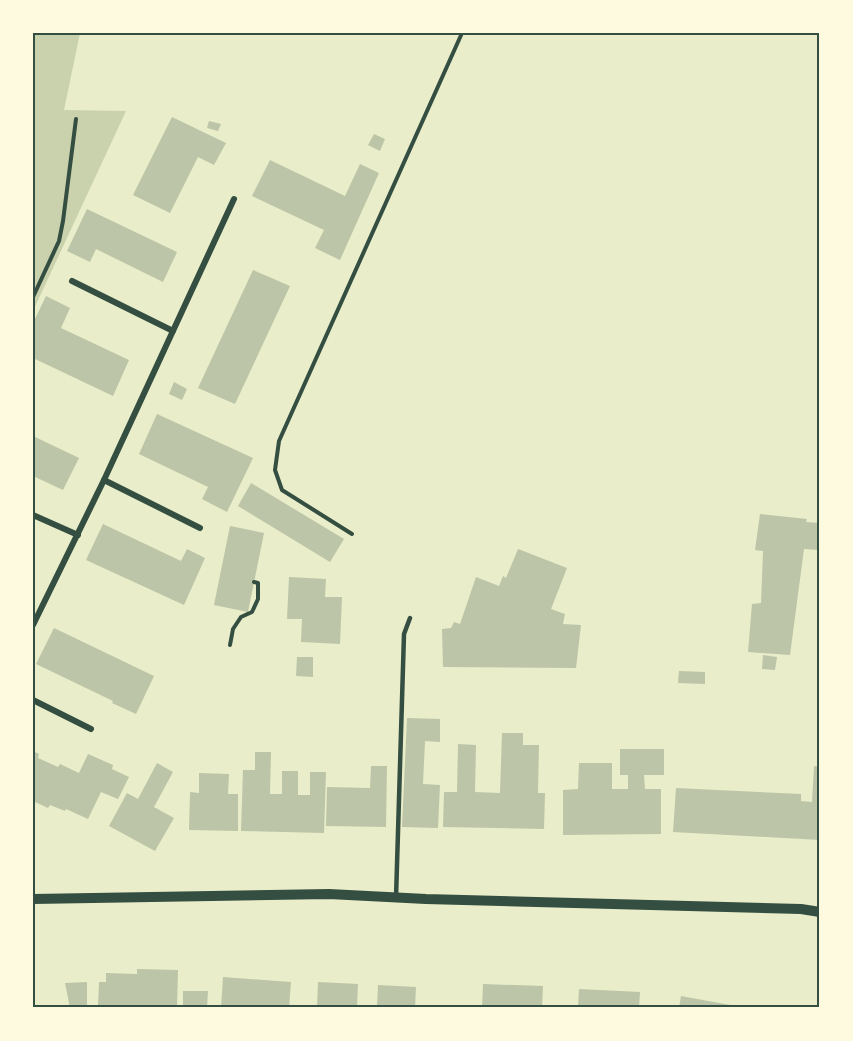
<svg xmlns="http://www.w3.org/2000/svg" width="853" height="1041" font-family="Quicksand,sans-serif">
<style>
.green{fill:#cad2ad}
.building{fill:#bcc5a7}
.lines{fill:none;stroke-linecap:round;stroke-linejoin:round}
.path{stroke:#344e41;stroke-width:4}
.service{stroke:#344e41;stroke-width:4.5}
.minor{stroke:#344e41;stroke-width:6}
.tertiary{stroke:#344e41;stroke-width:10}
.neatline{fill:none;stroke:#344e41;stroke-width:2}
</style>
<rect width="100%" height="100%" fill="#e9edc9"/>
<path class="green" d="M33 33H80L64 110 126 111 33 311Z"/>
<g class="building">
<path d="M172 117 226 143 214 165 198 157 170 213 133 195Z"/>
<path d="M209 121 221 124 218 131 207 128Z"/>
<path d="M374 134 385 139 380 151 368 145Z"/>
<path d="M270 160 345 196 360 164 379 173 340 260 315 248 324 230 252 196Z"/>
<path d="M87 209 177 252 163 282 96 249 90 262 67 251Z"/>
<path d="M253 270 290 286 235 404 198 388Z"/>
<path d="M46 296 70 308 61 328 129 360 113 396 33 358V323Z"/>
<path d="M174 382 187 389 182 400 169 394Z"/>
<path d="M157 414 253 458 227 512 202 499 208 487 139 454Z"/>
<path d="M33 436 79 458 63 490 33 476Z"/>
<path d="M251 483 344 539 330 562 238 506Z"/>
<path d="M760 514 807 519 806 522 820 523 819 550 804 549 790 655 748 652 752 604 761 603 763 551 755 550Z"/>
<path d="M103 524 181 561 187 549 205 558 184 605 86 560Z"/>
<path d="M230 526 264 533 248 612 214 605Z"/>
<path d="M518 549 567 568 551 609 565 614 563 624 581 625 576 668 443 667 442 629 451 628 454 622 460 624 476 577 499 586 503 576 506 578Z"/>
<path d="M289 577 326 579 325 597H342L340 644 301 642 302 619H287Z"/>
<path d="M54 628 154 676 136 714 112 703 113 701 36 664Z"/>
<path d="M763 655 777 657 775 670 762 669Z"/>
<path d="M297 657H313V677L296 676Z"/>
<path d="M679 671 705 672V684L678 683Z"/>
<path d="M407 718 440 719V742L425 741 423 784 440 785 438 828 402 827Z"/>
<path d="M502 733H523V745H539L538 793H545L544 829 443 827 444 792H457L458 744 476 745 475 792 500 793Z"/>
<path d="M620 749H664V775H644L645 789H661V834L563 835V790L578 789 579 763H612V789H628V775H620Z"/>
<path d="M33 751 39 754 38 758 58 767 60 764 79 773 88 754 113 765 112 769 129 777 118 799 101 792 88 819 66 809 65 811 50 805 48 808 33 801Z"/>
<path d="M255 752H271L270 794H282V771H298V795H310V772H326L324 833 241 831 243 770H255Z"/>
<path d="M157 763 173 772 154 807 174 818 155 851 109 826 127 793 138 799Z"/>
<path d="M371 766H387L386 827 326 826 327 787 370 788Z"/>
<path d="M814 766 820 767V840L673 832 676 788 801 794V801L812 802Z"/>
<path d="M199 773 229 774 228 794H238V831L189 830 190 792 199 793Z"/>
<path d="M137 969 178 970 177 1008 98 1006 99 982H106V973L137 974Z"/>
<path d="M223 977 291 982 289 1008H221Z"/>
<path d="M87 982V1008H70L65 983Z"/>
<path d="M318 982 358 984 357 1008H317Z"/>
<path d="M483 984 543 986 542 1008H482Z"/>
<path d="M378 985 416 987 415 1008H377Z"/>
<path d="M579 989 640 992 639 1008H578Z"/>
<path d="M183 991H208L207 1008H183Z"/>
<path d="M681 996 741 1007V1008H679Z"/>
</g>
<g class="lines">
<g class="path">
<path d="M33 297 59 241 63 221 76 119"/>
<path d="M352 534 282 490 275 470 279 441 462 33"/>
<path d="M230 645 233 629 241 617 252 612 258 599V583L254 582"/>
</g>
<path class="service" d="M396 898 404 634 410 618"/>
<g class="minor">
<path d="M72 281 173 331"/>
<path d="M104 480 200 528"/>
<path d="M33 515 78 535"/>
<path d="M33 625 104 480 234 199"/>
<path d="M33 700 91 729"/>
</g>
<path class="tertiary" d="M33 899 329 894 426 899 801 909 820 912"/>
</g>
<rect width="853" height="1041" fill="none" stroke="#fefae0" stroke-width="69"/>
<rect x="34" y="34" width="784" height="972" class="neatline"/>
</svg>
